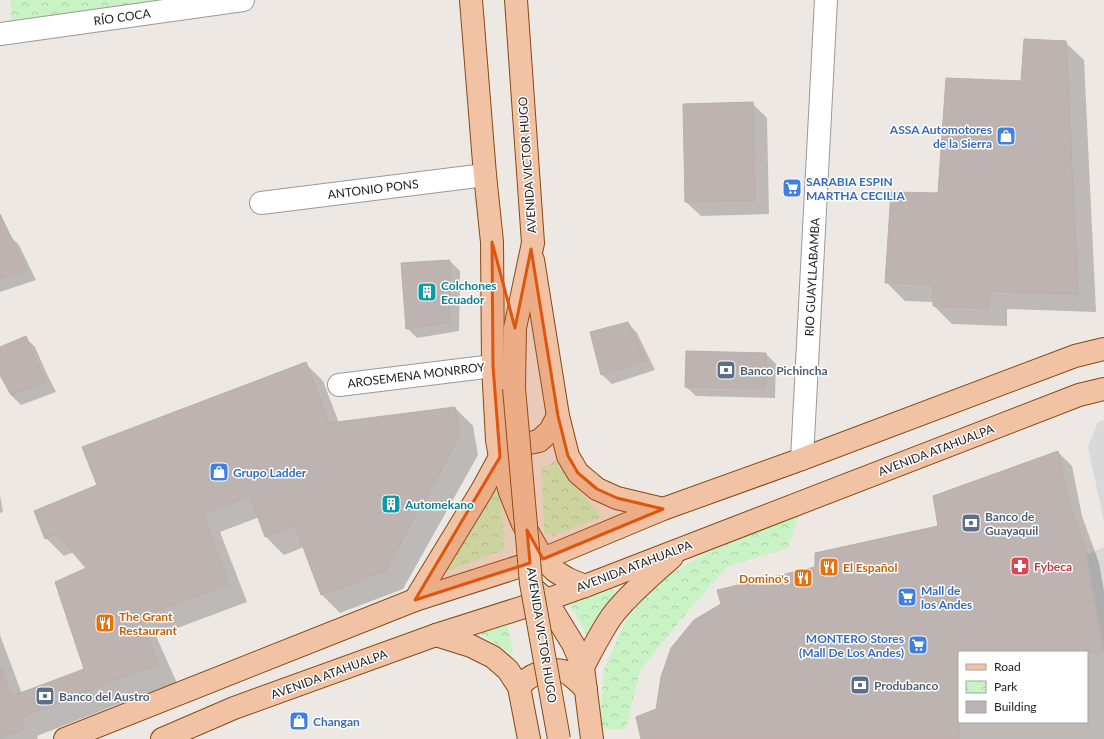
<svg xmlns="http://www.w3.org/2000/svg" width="1104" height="739" font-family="Lato,sans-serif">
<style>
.park{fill:url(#park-crowns)}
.parking{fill:#d9d9d9}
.shadow{fill:#0003;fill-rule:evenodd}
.building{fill:#bdb3b1;stroke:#bdada8}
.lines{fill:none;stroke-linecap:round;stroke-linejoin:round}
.street-casing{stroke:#9a9a9a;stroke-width:24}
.primary-casing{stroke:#864a10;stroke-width:24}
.street{stroke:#fff;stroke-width:22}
.primary{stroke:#f1c2a4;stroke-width:22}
.primary-bridge-casing{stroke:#864a10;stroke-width:24;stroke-linecap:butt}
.primary-bridge{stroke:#f1c2a4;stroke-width:22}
.marked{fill:#de560d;fill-opacity:0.2;stroke:#de560d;stroke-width:3;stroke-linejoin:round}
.labels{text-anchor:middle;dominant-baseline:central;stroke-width:3;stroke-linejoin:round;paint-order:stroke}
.street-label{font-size:12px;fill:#1d1d1d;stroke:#fff}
.shop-label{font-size:12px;font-weight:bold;fill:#366cbe;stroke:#fff;text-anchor:start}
.culture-label{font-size:12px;font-weight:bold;fill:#0d838f;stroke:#fff;text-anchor:start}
.service-label{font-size:12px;font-weight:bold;fill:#4e5e75;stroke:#fff;text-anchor:start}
.health-label{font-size:12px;font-weight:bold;fill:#be3a42;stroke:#fff;text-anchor:start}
.food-label{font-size:12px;font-weight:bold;fill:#c56008;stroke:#fff;text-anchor:start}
</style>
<defs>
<pattern id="park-crowns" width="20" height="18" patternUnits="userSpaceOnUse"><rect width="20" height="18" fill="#c9f3c4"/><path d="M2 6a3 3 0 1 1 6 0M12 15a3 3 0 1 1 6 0" fill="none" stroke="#acd0a8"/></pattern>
</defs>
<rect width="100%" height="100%" fill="#ede8e4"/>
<g class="park">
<path d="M11 0H195L11 26Z"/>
<path d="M555 461 602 517 552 536 544 533 542 468Z"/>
<path d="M500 486 505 549 438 575Z"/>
<path d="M799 514 788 548 728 566 689 610 640 670 626 729H599L604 669 626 620 658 582 704 554Z"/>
<path d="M611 588 618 596 588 638 569 603Z"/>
<path d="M507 617 513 655 476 631Z"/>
</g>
<g class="parking">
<path d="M1104 420V522L1088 447 1098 422Z"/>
<path d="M1104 547V652L1086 555Z"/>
</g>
<g class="shadow">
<path d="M1065 42 1084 60 1096 312 1007 309V326L952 324 934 306V302L905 301 886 282 939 195 1021 82Z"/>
<path d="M752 103 767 118 769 214 701 216 686 202Z"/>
<path d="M9 235 19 245 36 280 0 292V239Z"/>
<path d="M450 261 460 271 459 331 417 338 407 328Z"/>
<path d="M628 323 637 333 655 370 612 384 602 375Z"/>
<path d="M25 337 35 347 46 372 56 392 21 405 11 395 0 372V348Z"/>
<path d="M766 354 776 364 775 398 696 396 686 387Z"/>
<path d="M305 363 323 381 339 423 455 408 473 426 478 455 403 589 340 613 322 595 304 547 284 555 266 537 259 517 220 532 247 602 156 636 177 683 144 694 37 736 38 739H0V635L22 694 86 669 87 568 74 552 64 556 46 538 98 486Z"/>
<path d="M1058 452 1072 466 1082 516 1099 563 1104 591V739H642L657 710 817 568 940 526ZM959 652H1087V722H959Z"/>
<path d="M0 495 3 512 0 513Z"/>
</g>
<g class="building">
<path d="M1024 39 1066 41 1078 294 989 291V308L933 306V284L885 283 891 192 938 193 946 78 1021 81Z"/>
<path d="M753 102 755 200 685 202 683 104Z"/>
<path d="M0 214 27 270 0 279Z"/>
<path d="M450 260V322L406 329 401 263Z"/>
<path d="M628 322 646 360 601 375 590 332Z"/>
<path d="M26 336 36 361 47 382 11 395 0 375V347Z"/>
<path d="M686 351 766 353 765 388 685 387Z"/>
<path d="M306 362 329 423 455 407 460 436 385 571 321 595 295 526 265 537 250 496 203 514 229 584 139 618 159 665 126 676 20 718 24 729 0 738V670H2L12 696 84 669 55 582 86 568 57 534 45 539 34 511 97 485 82 447Z"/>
<path d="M1058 451 1068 500 1085 548 1104 652H959V739H641L636 717 656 709 661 677 671 648 694 620 721 604 717 590 815 567V553L938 526 933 496Z"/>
</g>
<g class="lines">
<defs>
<g id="street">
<path d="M0 34 243 0"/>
<path d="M261 203 485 175"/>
<path d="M339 385 493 366"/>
<path d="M802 459 826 0"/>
</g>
<g id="primary">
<path d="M471 0 485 175 492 242 493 366 497 440 500 457 510 492 522 522 543 559 555 571 568 579 585 586"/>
<path d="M533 260 558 416 568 456 578 473 597 489 617 498 663 509"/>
<path d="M514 388 515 328 533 243 516 0"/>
<path d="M500 441 515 446 539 441 550 431 558 416"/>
<path d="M536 591 546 600 573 644 583 667 592 739"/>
<path d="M415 600 482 490 500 457"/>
<path d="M436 635 471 646 493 657 508 670 519 687 529 739"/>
<path d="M583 667C592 650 601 632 612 616 629 594 651 576 672 557"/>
<path d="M519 687C522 684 525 680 529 678 537 672 553 669 563 671 572 674 579 683 586 689"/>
<path d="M65 739 415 600 543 559 663 509 802 459 1075 356 1104 349"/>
<path d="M162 739 234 708 436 635 546 600 585 586 1079 395 1104 389"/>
</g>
</defs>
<use href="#street" class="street-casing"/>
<use href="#primary" class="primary-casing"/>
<use href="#street" class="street"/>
<use href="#primary" class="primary"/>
<defs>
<path id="primary-bridge" d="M514 388 531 583 559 739"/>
</defs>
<use href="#primary-bridge" class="primary-bridge-casing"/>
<use href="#primary-bridge" class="primary-bridge"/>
</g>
<path class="marked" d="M492 242 515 328 531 249 558 416 568 456 578 473 597 489 617 498 663 509 543 559 527 530 530 563 415 600 500 457 493 366Z"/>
<defs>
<symbol id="shop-square" viewBox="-11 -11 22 22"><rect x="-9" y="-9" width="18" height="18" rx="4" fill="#3f7fe0" stroke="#fff"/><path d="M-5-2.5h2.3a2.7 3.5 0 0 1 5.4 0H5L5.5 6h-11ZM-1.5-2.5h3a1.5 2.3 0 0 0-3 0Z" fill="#fff"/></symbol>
<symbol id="supermarket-square" viewBox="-11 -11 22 22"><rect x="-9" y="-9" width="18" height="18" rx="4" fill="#3f7fe0" stroke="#fff"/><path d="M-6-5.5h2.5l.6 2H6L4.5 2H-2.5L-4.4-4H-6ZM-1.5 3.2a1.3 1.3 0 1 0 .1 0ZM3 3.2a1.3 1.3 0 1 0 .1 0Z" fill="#fff"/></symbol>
<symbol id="building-square" viewBox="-11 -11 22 22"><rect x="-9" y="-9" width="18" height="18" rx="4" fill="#0f9aa8" stroke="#fff"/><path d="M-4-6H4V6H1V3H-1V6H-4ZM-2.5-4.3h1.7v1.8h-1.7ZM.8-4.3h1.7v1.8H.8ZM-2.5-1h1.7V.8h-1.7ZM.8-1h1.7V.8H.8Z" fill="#fff"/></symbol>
<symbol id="bank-square" viewBox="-11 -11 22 22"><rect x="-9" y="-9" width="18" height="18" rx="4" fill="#5c6f8a" stroke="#fff"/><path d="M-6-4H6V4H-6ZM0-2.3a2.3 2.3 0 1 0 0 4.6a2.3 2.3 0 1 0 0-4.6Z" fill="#fff"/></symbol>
<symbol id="pharmacy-square" viewBox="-11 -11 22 22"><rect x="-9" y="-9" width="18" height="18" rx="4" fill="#e0444e" stroke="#fff"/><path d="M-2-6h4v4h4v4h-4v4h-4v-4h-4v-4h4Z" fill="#fff"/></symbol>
<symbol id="restaurant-square" viewBox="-11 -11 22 22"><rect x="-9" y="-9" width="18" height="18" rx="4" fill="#e8710a" stroke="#fff"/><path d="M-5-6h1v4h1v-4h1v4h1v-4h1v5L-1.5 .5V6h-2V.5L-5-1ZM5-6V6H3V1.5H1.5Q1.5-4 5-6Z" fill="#fff"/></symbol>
</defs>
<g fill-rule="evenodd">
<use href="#shop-square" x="995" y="125" width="22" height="22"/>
<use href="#supermarket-square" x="781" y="177" width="22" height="22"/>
<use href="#building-square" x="416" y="281" width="22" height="22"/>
<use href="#bank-square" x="715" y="359" width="22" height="22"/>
<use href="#shop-square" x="208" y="461" width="22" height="22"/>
<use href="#building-square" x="380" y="493" width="22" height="22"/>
<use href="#bank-square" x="960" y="512" width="22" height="22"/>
<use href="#pharmacy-square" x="1009" y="555" width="22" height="22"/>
<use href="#restaurant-square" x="818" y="556" width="22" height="22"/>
<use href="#restaurant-square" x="792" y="567" width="22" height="22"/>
<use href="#supermarket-square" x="896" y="586" width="22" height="22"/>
<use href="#restaurant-square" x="94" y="612" width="22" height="22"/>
<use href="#supermarket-square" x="907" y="634" width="22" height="22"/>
<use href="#bank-square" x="849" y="674" width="22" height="22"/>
<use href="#bank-square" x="34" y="685" width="22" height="22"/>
<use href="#shop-square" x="288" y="710" width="22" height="22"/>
</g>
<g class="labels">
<g class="street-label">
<text transform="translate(122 17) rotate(-8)">RÍO COCA</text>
<text transform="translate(527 165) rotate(-94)">AVENIDA VICTOR HUGO</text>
<text transform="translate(373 189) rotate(-7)">ANTONIO PONS</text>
<text transform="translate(812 277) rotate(-87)">RIO GUAYLLABAMBA</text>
<text transform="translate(416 375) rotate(-7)">AROSEMENA MONRROY</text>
<text transform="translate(936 450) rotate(-21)">AVENIDA ATAHUALPA</text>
<text transform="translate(634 566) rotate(-21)">AVENIDA ATAHUALPA</text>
<text transform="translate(542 635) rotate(81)">AVENIDA VICTOR HUGO</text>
<text transform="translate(329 674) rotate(-20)">AVENIDA ATAHUALPA</text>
</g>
<g class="shop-label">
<text x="992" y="129" text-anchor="end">ASSA Automotores<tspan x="992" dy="14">de la Sierra</tspan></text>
<text x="806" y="181">SARABIA ESPIN<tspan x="806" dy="14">MARTHA CECILIA</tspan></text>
<text x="233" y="472">Grupo Ladder</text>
<text x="921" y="590">Mall de<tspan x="921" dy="14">los Andes</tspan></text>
<text x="904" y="638" text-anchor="end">MONTERO Stores<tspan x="904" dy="14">(Mall De Los Andes)</tspan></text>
<text x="313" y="721">Changan</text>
</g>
<g class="culture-label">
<text x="441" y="285">Colchones<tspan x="441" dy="14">Ecuador</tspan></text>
<text x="405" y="504">Automekano</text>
</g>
<g class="service-label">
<text x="740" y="370">Banco Pichincha</text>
<text x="985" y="516">Banco de<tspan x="985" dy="14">Guayaquil</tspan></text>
<text x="874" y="685">Produbanco</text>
<text x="59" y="696">Banco del Austro</text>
</g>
<g class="health-label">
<text x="1034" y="566">Fybeca</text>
</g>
<g class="food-label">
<text x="843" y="567">El Español</text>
<text x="789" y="578" text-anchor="end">Domino's</text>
<text x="119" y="616">The Grant<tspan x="119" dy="14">Restaurant</tspan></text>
</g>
</g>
<rect x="958" y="651" width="130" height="72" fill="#ffffff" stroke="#a5a5a5"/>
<rect x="966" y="664" width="20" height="6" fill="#f1c2a4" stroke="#a5a5a5"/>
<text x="994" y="671" font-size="12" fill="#1d1d1d">Road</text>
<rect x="966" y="681" width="20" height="12" fill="url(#park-crowns)" stroke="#a5a5a5"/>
<text x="994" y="691" font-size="12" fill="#1d1d1d">Park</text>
<rect x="966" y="701" width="20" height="12" fill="#bdb3b1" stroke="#a5a5a5"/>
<text x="994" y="711" font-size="12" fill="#1d1d1d">Building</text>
</svg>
